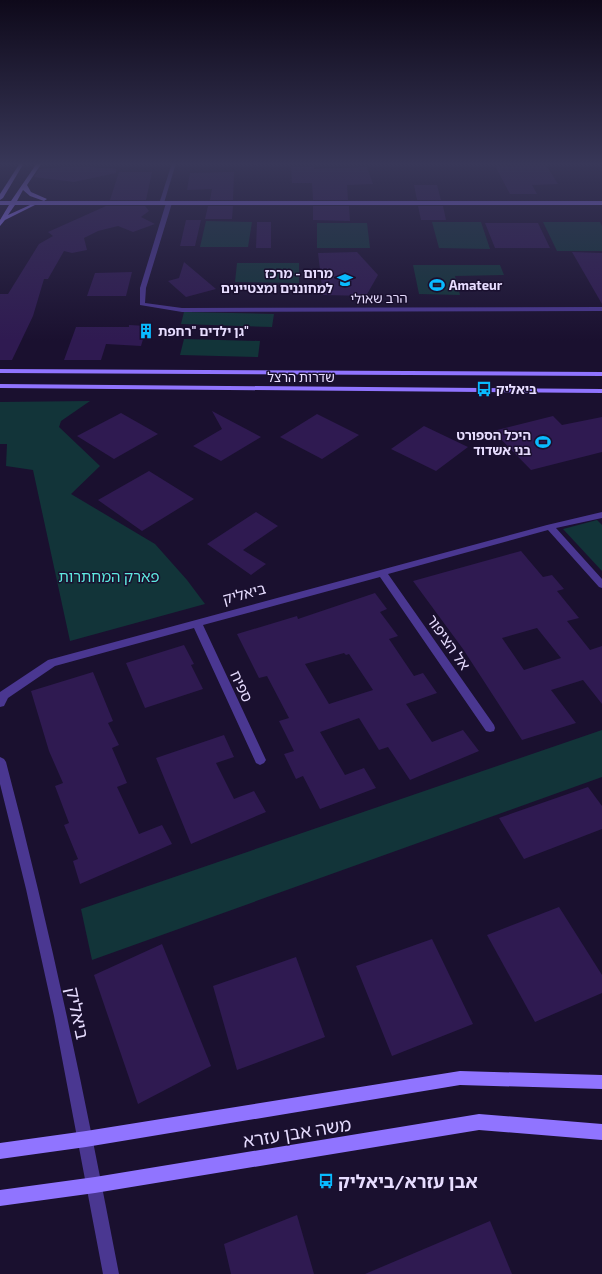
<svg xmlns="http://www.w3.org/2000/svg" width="602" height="1274" font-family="'Exo 2','Noto Sans Hebrew',sans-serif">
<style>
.green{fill:#123439}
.building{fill:#2f1a51;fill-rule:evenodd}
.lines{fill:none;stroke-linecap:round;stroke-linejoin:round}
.street{fill:#4a3791;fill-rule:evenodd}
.secondary{fill:#9074ff;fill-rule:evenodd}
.labels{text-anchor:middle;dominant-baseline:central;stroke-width:3;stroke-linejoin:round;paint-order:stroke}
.far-poi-label{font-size:13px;font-weight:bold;fill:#e7ddff;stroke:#1a102f;text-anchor:start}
.far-street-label{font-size:13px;fill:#e7ddff;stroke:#1a102f}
.park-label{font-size:15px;fill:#5eeae0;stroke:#1a102f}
.street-label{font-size:15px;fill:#e7ddff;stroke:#1a102f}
.near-street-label{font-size:18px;fill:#e7ddff;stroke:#1a102f}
.near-poi-label{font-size:18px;font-weight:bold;fill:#e7ddff;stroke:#1a102f;text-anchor:start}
</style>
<rect width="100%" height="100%" fill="#1a102f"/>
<g class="green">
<path d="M206 221 252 222 248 247H200Z"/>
<path d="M432 222H481L490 249 439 248Z"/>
<path d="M543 222H600L602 226V251H557Z"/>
<path d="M317 223H367L370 248H317Z"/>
<path d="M237 263H299V283L235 282Z"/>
<path d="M413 265H500L504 275 455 276 460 295 419 294Z"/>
<path d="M184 312 274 314 272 327 181 324Z"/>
<path d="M184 339 260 341 258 357 180 355Z"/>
<path d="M90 401 61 421 59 427 100 466 71 494 155 544 187 580 205 604 70 641 33 470 6 466 7 444H0V402Z"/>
<path d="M597 520 602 525V571L563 529Z"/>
<path d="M602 730V777L92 960 81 909Z"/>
</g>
<g class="building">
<path d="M546 165 558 184 532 185 537 194H510L495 166Z"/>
<path d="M77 166 116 169V173L74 182 34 177 39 169Z"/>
<path d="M291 167H314V169L367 167 373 184 347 185 348 200H313L312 183H292Z"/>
<path d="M119 172H152L146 200H110Z"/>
<path d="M234 172 233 200H210L212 189 187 190 190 173Z"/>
<path d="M414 185H437L441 200H417Z"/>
<path d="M106 206H145L149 211 141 217 155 224 133 232 118 226 98 231 84 238 87 250 72 253 64 251 48 279H44L33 316 12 360H0V294H8L39 244 53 236 48 232Z"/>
<path d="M208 206H233L232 219H205Z"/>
<path d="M313 206H349L350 221 313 220Z"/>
<path d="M418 206H443L446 220H421Z"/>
<path d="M186 220H201L195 246H180Z"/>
<path d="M257 222H271V248H256Z"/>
<path d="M485 223H538L550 248H495Z"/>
<path d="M357 252 378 275 366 296 323 295 318 253Z"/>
<path d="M572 252 602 253V304Z"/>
<path d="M184 262 216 289 186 297 168 281 179 278Z"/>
<path d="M132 272 126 296H87L95 273Z"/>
<path d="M129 325 147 326 141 346 106 344 101 360H64L76 327H129Z"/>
<path d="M212 411 261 437 221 461 193 446 222 429Z"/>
<path d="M121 413 158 434 114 459 77 436Z"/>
<path d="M317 414 359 435 322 459 280 437Z"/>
<path d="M553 416 562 425 602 417V452L531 470 493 431Z"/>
<path d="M424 426 468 447 436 471 391 449Z"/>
<path d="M149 471 194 499 142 531 98 500Z"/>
<path d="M256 512 278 526 243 550 266 564 251 575 207 544Z"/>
<path d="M521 551 543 577 552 575 564 589 557 591 579 618 567 621 590 650 602 646V704L583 680 551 690 576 723 522 740 463 649 413 581ZM537 628 561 658 524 670 502 638Z"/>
<path d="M375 593 387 609 380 612 398 636 389 639 414 676 423 673 437 693 406 704 432 742 463 730 479 751 410 780 388 747 379 750 359 718 320 732 345 775 364 768 376 788 320 809 303 776 296 779 284 754 294 751 279 721 289 718 267 676 259 678 237 634 297 616 298 619ZM344 653 346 655 349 654 373 690 329 704 305 664Z"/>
<path d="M184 645 194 664 191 665 203 689 145 708 126 663Z"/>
<path d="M93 672 113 721 108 723 119 745 112 748 127 783 117 787 139 834 162 825 172 844 80 884 73 861 78 859 64 825 69 823 55 786 63 783 49 751 31 691Z"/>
<path d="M224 735 234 757 216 763 234 799 254 791 266 812 191 844 156 758Z"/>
<path d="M588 787 602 806V829L524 859 499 818Z"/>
<path d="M559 907 602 975V993L535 1022 487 935Z"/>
<path d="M432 939 473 1024 392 1056 356 966Z"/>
<path d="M162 944 211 1066 138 1104 94 975Z"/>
<path d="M296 957 325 1037 237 1070 213 986Z"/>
<path d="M297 1215 314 1274H231L224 1244Z"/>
<path d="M490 1221 512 1274H365Z"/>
</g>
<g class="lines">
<g class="street">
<path d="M172 163H176L164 203 159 204Z"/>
<path d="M169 201 172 203 146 288 145 303 182 308 602 307V311L182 312 140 305V288L166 203Z"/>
<path d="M602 512V518L556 528 602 579V588L599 587 548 530 388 574 494 725 495 728 494 731 490 732 486 731 380 577 203 625 266 760 264 763 260 765 256 763 194 628 55 666 8 698 4 706 0 707V692L48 660 547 525Z"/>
<path d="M0 757 4 759 6 762C51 931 86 1102 119 1274H103L54 1016 26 889 0 784Z"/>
</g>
<g class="secondary">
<path d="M20 163H24L3 198 0 200V194Z"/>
<path d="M37 163H42L27 185 31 192 47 199 44 201 30 196 23 190 17 201H602V205H35L5 220 0 226V220L9 205H0V201H11ZM15 205H30L8 215Z"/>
<path d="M0 369 602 372V376L0 373Z"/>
<path d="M0 384 602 389V393L0 388Z"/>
<path d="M460 1071 602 1075V1089L460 1085 86 1147 0 1159V1143L86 1131Z"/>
<path d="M479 1114 602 1124V1140L479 1130 95 1193 0 1206V1190L95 1177Z"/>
</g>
</g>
<linearGradient id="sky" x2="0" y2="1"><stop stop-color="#0e091a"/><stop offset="0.48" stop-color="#383758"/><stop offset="1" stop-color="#383758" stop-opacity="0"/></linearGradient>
<rect width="602" height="341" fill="url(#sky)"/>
<defs>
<symbol id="school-bare" viewBox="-9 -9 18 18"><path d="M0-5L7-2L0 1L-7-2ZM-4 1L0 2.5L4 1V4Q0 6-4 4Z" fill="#09bbff" stroke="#1a102f" stroke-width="2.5" paint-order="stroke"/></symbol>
<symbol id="stadium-bare" viewBox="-9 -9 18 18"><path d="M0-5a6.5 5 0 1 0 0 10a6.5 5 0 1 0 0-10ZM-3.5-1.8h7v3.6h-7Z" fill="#09bbff" stroke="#1a102f" stroke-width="2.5" paint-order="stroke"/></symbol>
<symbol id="building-bare" viewBox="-9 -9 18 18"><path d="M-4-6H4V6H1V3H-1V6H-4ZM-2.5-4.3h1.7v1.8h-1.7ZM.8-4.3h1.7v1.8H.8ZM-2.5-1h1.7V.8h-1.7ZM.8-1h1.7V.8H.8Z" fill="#09bbff" stroke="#1a102f" stroke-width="2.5" paint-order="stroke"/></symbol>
<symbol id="bus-bare" viewBox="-9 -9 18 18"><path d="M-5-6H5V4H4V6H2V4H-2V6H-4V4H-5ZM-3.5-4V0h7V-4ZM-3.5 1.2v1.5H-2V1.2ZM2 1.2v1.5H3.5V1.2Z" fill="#09bbff" stroke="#1a102f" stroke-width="2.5" paint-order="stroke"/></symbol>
</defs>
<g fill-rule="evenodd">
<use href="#school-bare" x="334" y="269" width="22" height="22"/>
<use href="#stadium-bare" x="426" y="274" width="22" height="22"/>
<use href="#building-bare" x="135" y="320" width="22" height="22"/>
<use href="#bus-bare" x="473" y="378" width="22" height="22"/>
<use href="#stadium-bare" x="532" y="431" width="22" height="22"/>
<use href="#bus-bare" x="315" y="1170" width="22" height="22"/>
</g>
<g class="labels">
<g class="far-poi-label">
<text x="333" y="273" text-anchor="end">מרום - מרכז<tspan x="333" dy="15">למחוננים ומצטיינים</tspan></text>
<text x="449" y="285">Amateur</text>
<text x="158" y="331">גן ילדים "רחפת"</text>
<text x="496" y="389">ביאליק</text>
<text x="531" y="435" text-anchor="end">היכל הספורט<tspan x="531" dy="15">בני אשדוד</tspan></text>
</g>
<g class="far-street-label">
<text transform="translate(379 298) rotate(-1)">הרב שאולי</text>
<text x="301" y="377">שדרות הרצל</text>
</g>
<g class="park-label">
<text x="109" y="576">פארק המחתרות</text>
</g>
<g class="street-label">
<text transform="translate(244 593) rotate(-15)">ביאליק</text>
<text transform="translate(449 642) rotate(55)">אל הציפור</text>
<text transform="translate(242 686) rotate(65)">ספיח</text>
</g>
<g class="near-street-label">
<text transform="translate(78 1013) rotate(78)">ביאליק</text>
<text transform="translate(297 1132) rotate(-9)">משה אבן עזרא</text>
</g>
<g class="near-poi-label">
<text x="338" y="1181">אבן עזרא/ביאליק</text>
</g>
</g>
</svg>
